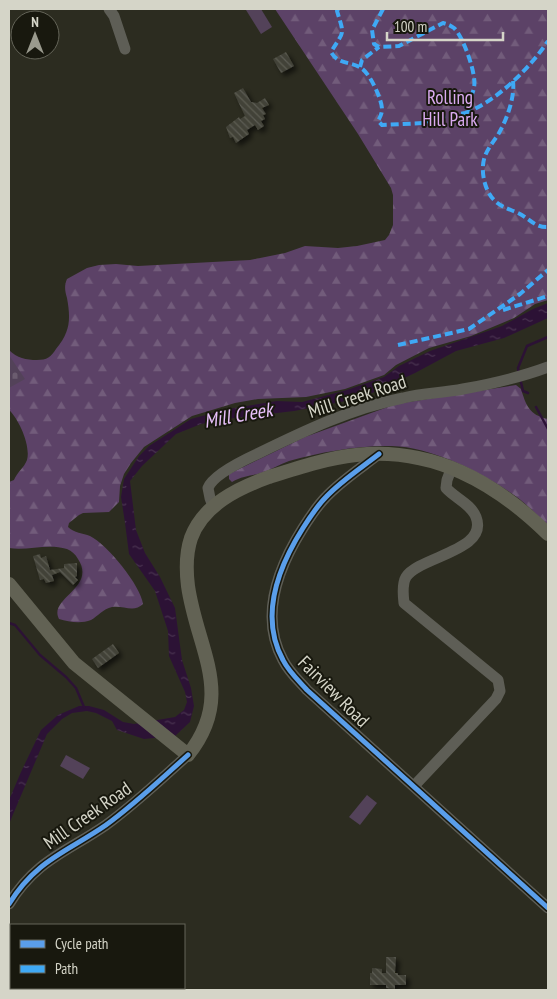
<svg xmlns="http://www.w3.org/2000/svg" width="557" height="999" font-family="'PT Sans Narrow',sans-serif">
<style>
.green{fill:#534259}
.forest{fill:url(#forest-firs)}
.cemetery{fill:url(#cemetery-stones)}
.water{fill:url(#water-ripples)}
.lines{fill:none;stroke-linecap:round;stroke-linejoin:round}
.stream{stroke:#2c1235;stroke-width:2.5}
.building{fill:url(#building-back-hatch);filter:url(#shadow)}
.minor{stroke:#5e5e56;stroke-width:11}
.major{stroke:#626254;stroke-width:14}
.quiet{stroke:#3fa9f5;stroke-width:4;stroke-dasharray:8 4;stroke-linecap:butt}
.cycleway-casing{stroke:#18180e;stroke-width:8}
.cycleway{stroke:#5a9eea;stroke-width:5}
.labels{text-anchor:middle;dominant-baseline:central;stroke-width:4;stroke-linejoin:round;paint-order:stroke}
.park-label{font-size:19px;fill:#dbabf1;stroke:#18180e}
.street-label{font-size:19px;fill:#d5d5c8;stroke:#18180e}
.water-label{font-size:20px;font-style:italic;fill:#e8c1fa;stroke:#18180e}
</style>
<defs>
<pattern id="forest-firs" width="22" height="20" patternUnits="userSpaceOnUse" patternTransform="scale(1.25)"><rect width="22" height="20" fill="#5c4267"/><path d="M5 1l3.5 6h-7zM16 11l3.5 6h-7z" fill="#725c7b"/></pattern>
<pattern id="cemetery-stones" width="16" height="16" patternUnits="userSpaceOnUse" patternTransform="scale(1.25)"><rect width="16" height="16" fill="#534259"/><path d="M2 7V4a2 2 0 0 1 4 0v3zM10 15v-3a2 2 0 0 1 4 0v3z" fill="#6b5c6f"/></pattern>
<pattern id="water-ripples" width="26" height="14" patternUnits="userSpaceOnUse" patternTransform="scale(1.25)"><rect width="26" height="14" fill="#2c1235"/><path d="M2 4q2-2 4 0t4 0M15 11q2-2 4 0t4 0" fill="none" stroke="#4a3451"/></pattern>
<pattern id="building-back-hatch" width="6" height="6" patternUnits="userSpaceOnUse" patternTransform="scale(1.25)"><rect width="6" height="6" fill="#424238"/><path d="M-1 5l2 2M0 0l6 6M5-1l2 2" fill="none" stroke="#5c5c53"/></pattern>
<filter id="shadow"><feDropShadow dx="3.5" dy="3.5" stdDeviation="2.5" flood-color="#0009"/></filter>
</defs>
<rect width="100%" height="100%" fill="#2c2c20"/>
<g class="green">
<path d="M249 9H261L272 27 261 34 246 10Z"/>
<path d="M66 755 90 768 83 779 60 766Z"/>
<path d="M367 795 377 803 360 825 349 817Z"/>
</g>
<g class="forest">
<path d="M275 9H548V300L535 304 514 318 471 336 429 348 396 365 384 375 345 389 306 397 258 399 235 403 192 416 144 447 131 463 124 474 120 486 119 502 109 512 83 513 79 515 69 523 68 527C74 533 83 533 90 536 107 544 141 586 143 604 134 613 123 605 112 607 103 609 98 616 91 620 81 624 69 622 59 619 48 598 97 588 78 559 75 554 72 551 67 549 47 543 28 551 9 548V482L14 480C17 472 24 468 27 460 31 446 19 419 9 410V350C17 358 26 360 37 360 47 360 51 357 56 349 70 332 71 320 67 298 65 291 64 286 67 279L87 268 99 265 116 264 138 266 250 260 285 253 305 246 338 248 357 246 385 240 389 235 393 225V195L391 188 358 134Z"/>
<path d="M516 385 521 389C526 405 529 415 548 419V526C536 514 523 500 508 491 477 470 430 447 392 446 360 445 320 452 289 461 280 464 271 470 261 473 251 476 242 476 232 482L229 479V474L305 437 396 404Z"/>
</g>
<path class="cemetery" d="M9 355 25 379 9 388Z"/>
<path class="water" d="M548 303V318L504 338 456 351 415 373 372 393 341 402 294 411 234 418 201 424 176 434 142 466 130 481 136 530 145 553 160 577 175 608 182 660 191 688 194 706 190 722 175 736 144 739 117 730 112 721 96 713 87 711 72 713 62 719 47 734 9 824V800L21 772 41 730 58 715 79 706H89L104 710 123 722 134 724 175 717 184 710 187 702 185 692 169 656 168 631 155 591 129 554 125 523 121 497 124 479 139 456 149 446 191 419 228 409 277 401 302 402 347 390 384 377 399 366 430 351 502 326 533 309Z"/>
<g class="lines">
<g class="stream">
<path d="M519 373 518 368 527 346 548 337"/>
<path d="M520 378 523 391 528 393"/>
<path d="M536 407 548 429"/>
<path d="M9 623 15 625 40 655 66 677 76 688 84 707"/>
</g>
</g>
<g class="building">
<path d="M286 52 294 66 281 73 273 59Z"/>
<path d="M243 88 251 102 257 103 265 98 269 105 262 108 266 114 263 115 265 119 261 121 264 126 258 130 255 125 247 130 249 134 236 143 233 137 230 138 226 127 239 117 240 119 245 116 234 93Z"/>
<path d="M40 554 41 558 46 556 50 570 64 568V564L77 563V576L75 577 78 580 73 585 60 572 52 575 54 581 46 583 44 579 40 580 33 556Z"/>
<path d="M113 644 119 653 98 668 92 659Z"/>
<path d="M386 957H396L395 973H398V975H406V985H395V989L386 988V985H370V973H372V968L382 969V973H386Z"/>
</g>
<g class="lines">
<g class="minor">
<path d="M109 9 114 16 125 49"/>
<path d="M379 454C361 468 341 481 326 497 317 506 310 517 303 528 279 566 259 616 283 660 289 672 299 681 307 690L548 908"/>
<path d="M213 506 210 498 208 488C213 475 244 460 257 454 304 431 352 408 403 398 423 393 443 393 463 389 491 384 521 377 548 367"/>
<path d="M414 786 496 699 500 691 498 680 404 603C403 595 402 584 406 577 420 556 489 551 476 517 471 504 455 498 446 488L447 480 452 467"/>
<path d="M9 904C36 860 67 852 106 825 135 804 161 779 188 755"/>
</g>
<path class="major" d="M9 584 74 663 188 755C236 695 197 650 188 586 186 570 186 553 191 538 203 505 238 488 269 477 297 468 327 458 356 455 433 447 495 482 548 534"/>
<g class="quiet">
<path d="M338 9 337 11C345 37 344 30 331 52 338 65 351 61 361 68 370 73 382 100 382 109 382 114 380 117 378 121L382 125 424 123 434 118 465 113"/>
<path d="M383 9 372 30 374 44 379 47 399 46 443 23C447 24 450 25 454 28 463 36 477 75 474 87 473 96 466 103 465 113 496 102 530 68 548 41"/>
<path d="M360 67 362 60 379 47"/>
<path d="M513 81C515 97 507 119 499 133 494 141 488 148 485 156 480 169 484 190 494 200 501 207 509 209 518 213 529 218 535 228 548 227"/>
<path d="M503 310 548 296"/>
<path d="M398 345 469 329 520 294 548 270"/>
</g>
<defs>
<g id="cycleway">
<path d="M379 454C361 468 341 481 326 497 317 506 310 517 303 528 279 566 259 616 283 660 289 672 299 681 307 690L548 908"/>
<path d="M9 904C36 860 67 852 106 825 135 804 161 779 188 755"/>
</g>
</defs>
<use href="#cycleway" class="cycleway-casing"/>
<use href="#cycleway" class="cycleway"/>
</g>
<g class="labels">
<g class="park-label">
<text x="450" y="97">Rolling<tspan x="450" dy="22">Hill Park</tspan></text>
</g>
<g class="street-label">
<text transform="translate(357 396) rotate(-18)">Mill Creek Road</text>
<text transform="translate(334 691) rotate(45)">Fairview Road</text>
<text transform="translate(87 815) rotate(-35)">Mill Creek Road</text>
</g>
<g class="water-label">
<text transform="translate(238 415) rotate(-10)">Mill Creek</text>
</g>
</g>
<rect width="557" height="999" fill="none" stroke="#d5d5c8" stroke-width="20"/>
<rect x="10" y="924" width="175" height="65" fill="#18180e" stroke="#646458"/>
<rect x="20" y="940" width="25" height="8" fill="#5a9eea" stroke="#646458"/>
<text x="55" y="949" font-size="15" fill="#d5d5c8">Cycle path</text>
<rect x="20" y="965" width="25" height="8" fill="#3fa9f5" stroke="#646458"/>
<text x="55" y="974" font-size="15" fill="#d5d5c8">Path</text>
<g transform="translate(35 35)"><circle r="24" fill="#18180e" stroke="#646458"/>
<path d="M0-4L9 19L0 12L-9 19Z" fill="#9a9a8d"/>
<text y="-8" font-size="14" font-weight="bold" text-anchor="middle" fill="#d5d5c8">N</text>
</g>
<path d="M387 32v8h116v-8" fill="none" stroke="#d5d5c8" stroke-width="2.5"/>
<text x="394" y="32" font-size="15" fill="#d5d5c8" stroke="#18180e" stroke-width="4" paint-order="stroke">100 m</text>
</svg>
